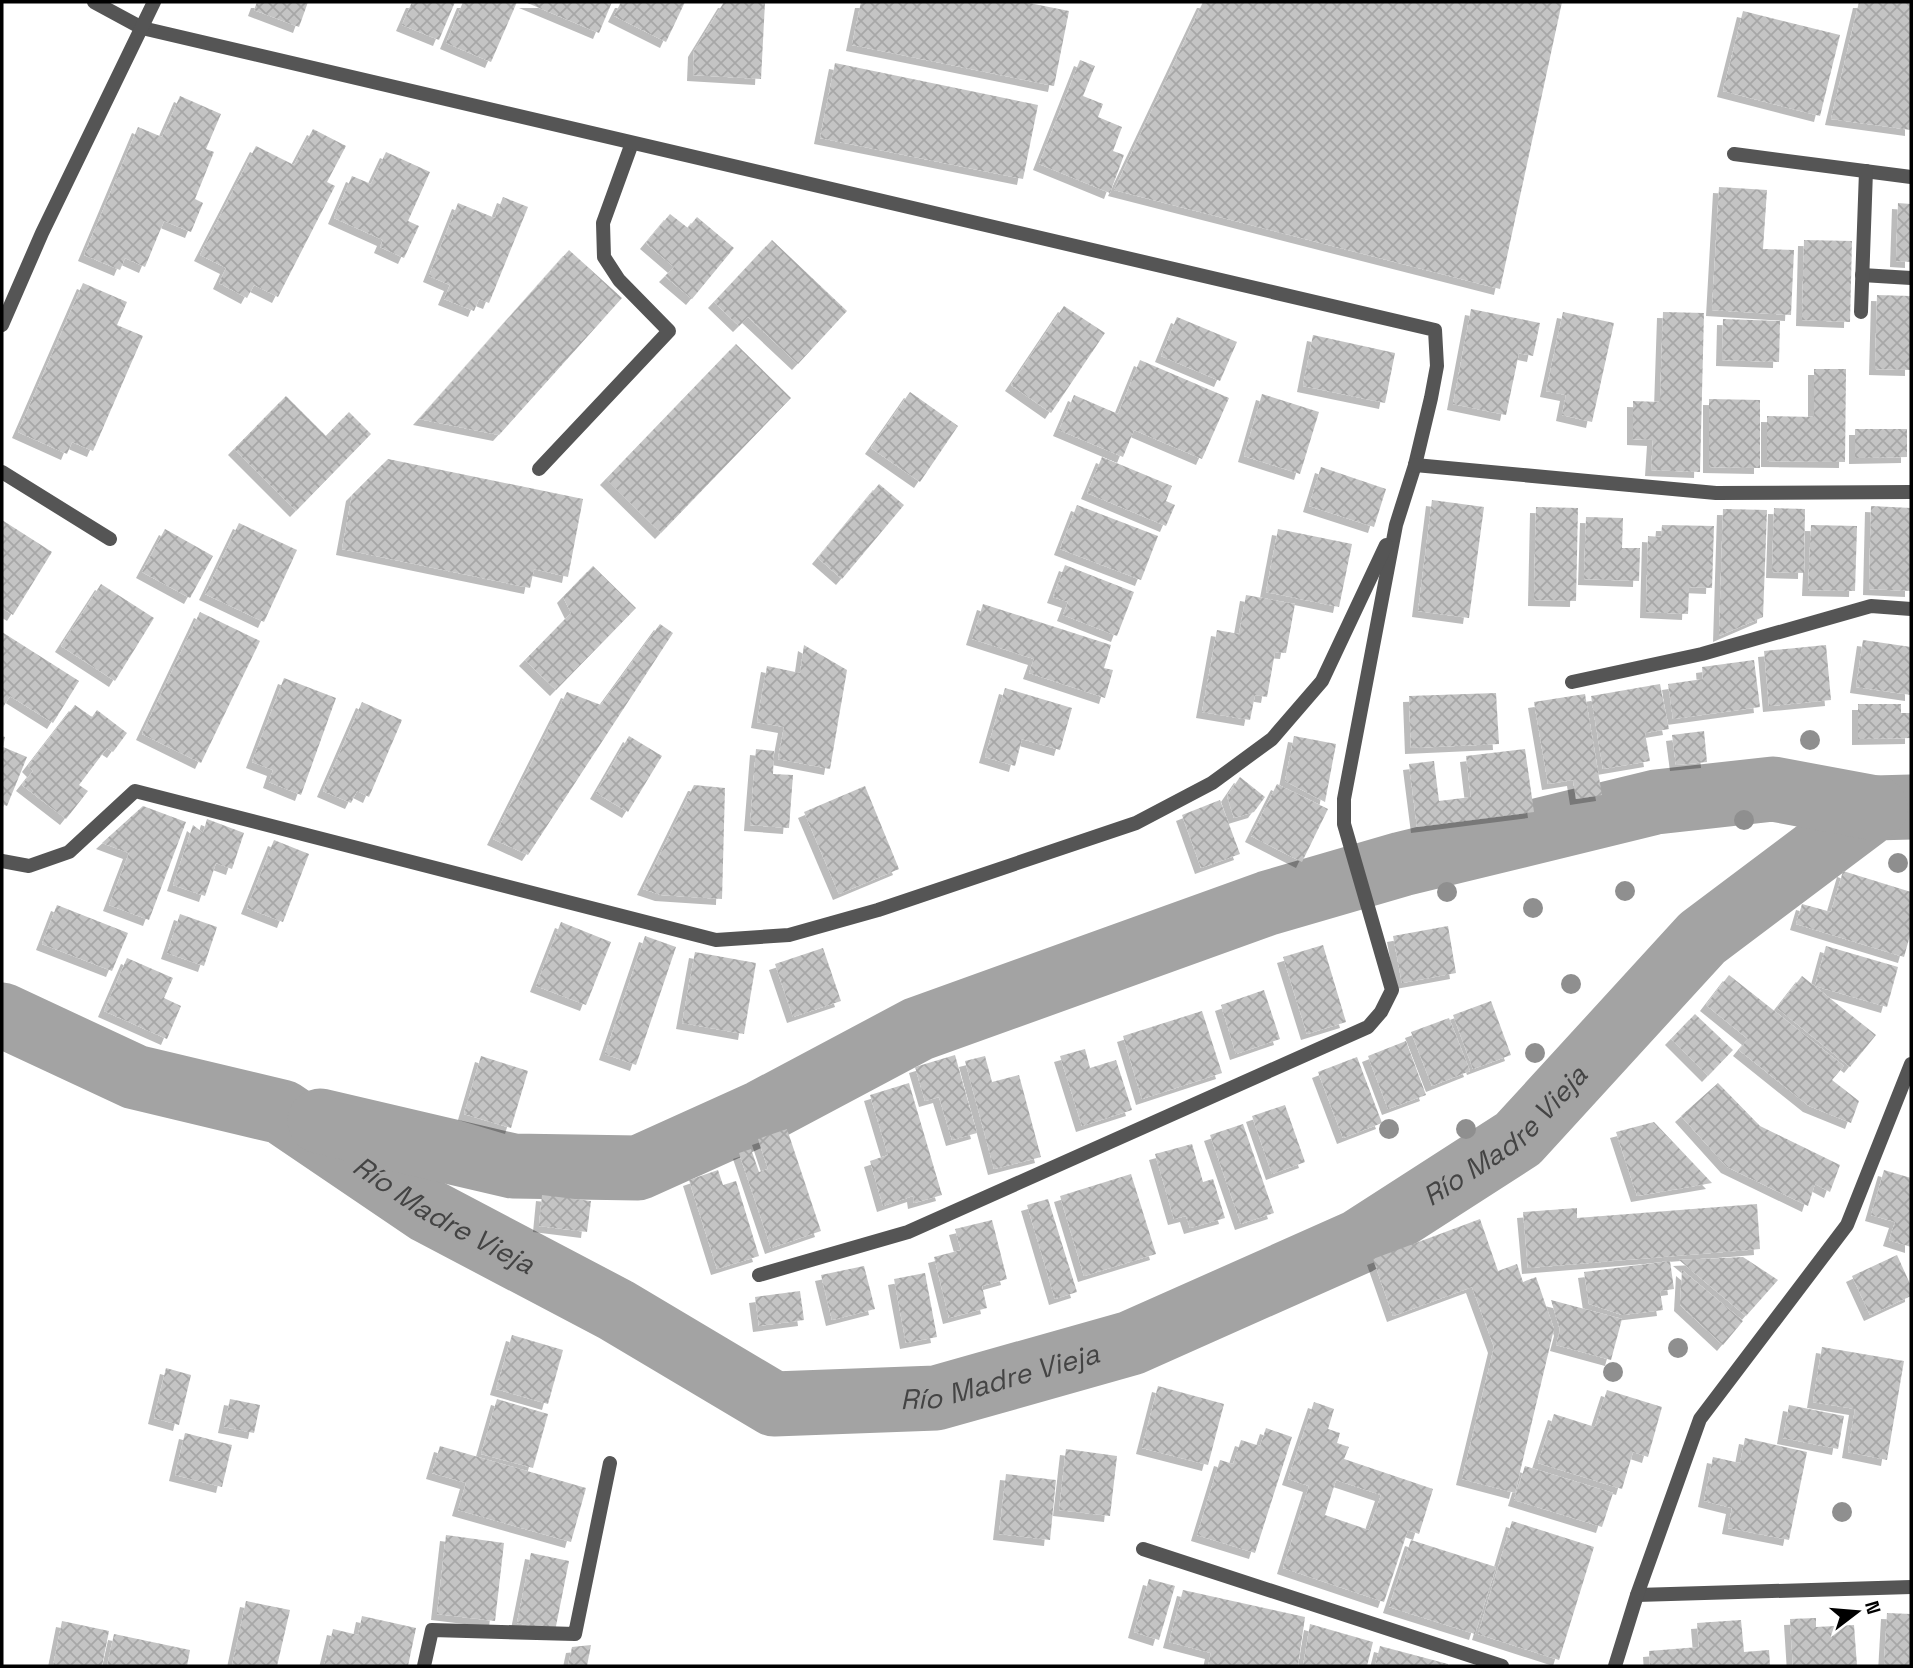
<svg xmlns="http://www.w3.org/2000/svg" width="1913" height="1668" font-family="'Space Grotesk',sans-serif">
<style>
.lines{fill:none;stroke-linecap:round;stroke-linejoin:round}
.river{stroke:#a3a3a3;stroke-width:65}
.building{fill:url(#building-cross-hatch);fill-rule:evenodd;filter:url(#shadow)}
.service{stroke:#555;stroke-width:14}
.minor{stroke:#555;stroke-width:14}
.tree{fill:#8f8f8f}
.labels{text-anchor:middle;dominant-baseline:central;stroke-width:7;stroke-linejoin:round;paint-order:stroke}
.water-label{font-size:28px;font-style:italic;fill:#444;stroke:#fff}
</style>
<defs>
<pattern id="building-cross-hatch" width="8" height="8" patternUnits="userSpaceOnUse" patternTransform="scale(1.75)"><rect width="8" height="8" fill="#c4c4c4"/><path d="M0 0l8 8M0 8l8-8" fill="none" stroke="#a7a7a7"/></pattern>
<filter id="shadow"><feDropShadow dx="-6" dy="6" stdDeviation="0" flood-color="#0004"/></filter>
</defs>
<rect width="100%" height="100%" fill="#fff"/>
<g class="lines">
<g class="river">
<path id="s1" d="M2 1015 135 1077 282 1112 428 1211 616 1310 774 1404 936 1398 1131 1343 1358 1242 1518 1139 1702 938 1875 808 1911 807"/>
<path d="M320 1121 513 1166 638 1168 762 1112 918 1029 1268 903 1402 864 1656 802 1773 789 1875 808"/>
</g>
</g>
<g class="building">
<path d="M257 2H308L299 27 254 10Z"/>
<path d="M412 2H455L439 40 402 25Z"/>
<path d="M463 2H517L491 62 446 43Z"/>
<path d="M525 2H612L599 33Z"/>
<path d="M621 2H685L666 42 614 16Z"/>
<path d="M724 2H765L761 79 693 75 694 51Z"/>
<path d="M861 2H1024L1069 11 1054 86 852 45Z"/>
<path d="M1203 2H1562L1500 289 1114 190Z"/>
<path d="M1859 2H1911V130L1831 119Z"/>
<path d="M1743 11 1840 35 1820 116 1723 91Z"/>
<path d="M1080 60 1095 66 1083 96 1103 104 1098 117 1122 127 1113 151 1124 155 1110 193 1039 164Z"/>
<path d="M835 63 1038 105 1023 179 820 138Z"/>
<path d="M180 96 221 114 206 149 214 152 195 199 203 203 191 232 164 221 145 267 125 258 120 270 84 255 138 127 162 137Z"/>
<path d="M313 129 346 146 327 182 335 186 278 297 254 285 247 298 219 283 226 268 200 255 256 146 294 165Z"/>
<path d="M386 152 430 172 408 221 419 226 404 258 380 247 383 240 334 218 352 176 371 184Z"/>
<path d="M1719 187 1767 190 1763 249 1794 250 1791 315 1712 310Z"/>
<path d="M503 197 528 207 489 303 479 299 474 311 444 299 450 285 429 276 458 203 495 218Z"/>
<path d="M1898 203 1911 204V262L1896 261Z"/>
<path d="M670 214 688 228 697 217 734 248 692 299 665 276 674 267 646 243Z"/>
<path d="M772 240 847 311 798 364 748 317 739 326 714 302Z"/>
<path d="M1804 240 1852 241 1850 322 1802 320Z"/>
<path d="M569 250 622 298 499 435 419 419Z"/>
<path d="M83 283 127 302 117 325 143 336 93 451 72 442 67 454 18 432Z"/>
<path d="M1877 295 1911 296V370L1875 369Z"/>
<path d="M1064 306 1105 333 1051 413 1011 385Z"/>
<path d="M1471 309 1540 323 1533 356 1519 353 1506 415 1453 404Z"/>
<path d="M1563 312 1614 323 1592 422 1562 415 1566 395 1546 391Z"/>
<path d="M1663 312 1704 313 1700 472 1651 470 1653 440 1633 439V401L1660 402Z"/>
<path d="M1177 317 1237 342 1220 381 1161 356Z"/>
<path d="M1723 319 1780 321 1779 362 1722 360Z"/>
<path d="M1313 335 1395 353 1385 403 1303 386Z"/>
<path d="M736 344 791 398 661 533 606 479Z"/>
<path d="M1140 360 1229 398 1202 459 1134 430 1123 457 1059 430 1074 395 1118 414Z"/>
<path d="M1814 369H1846L1845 462 1767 461V416L1814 417Z"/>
<path d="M910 392 958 426 920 482 871 448Z"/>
<path d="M1262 394 1319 412 1300 474 1244 456Z"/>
<path d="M286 396 326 436 349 412 371 434 296 511 234 449Z"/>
<path d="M1709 399 1760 400V468L1709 467Z"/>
<path d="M1855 429H1907V457L1855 458Z"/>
<path d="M1102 457 1172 486 1166 501 1175 505 1166 526 1087 493Z"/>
<path d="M388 459 583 499 568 577 534 569 530 588 342 549 352 495Z"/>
<path d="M1321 467 1386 489 1374 527 1309 506Z"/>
<path d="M879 484 904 505 842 579 818 558Z"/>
<path d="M1432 500 1484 507 1469 618 1418 611Z"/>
<path d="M1077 505 1158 536 1141 580 1060 549Z"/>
<path d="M1871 506 1911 508V591L1869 589Z"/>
<path d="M1536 507 1578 508 1576 601 1534 600Z"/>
<path d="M1774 508 1805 509 1804 573 1772 572Z"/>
<path d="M1723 509 1767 510 1763 617 1719 636Z"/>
<path d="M1586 517 1623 518 1622 548H1640L1639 581 1584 579Z"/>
<path d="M2 520 52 552 13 615 2 608Z"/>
<path d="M239 523 297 550 264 622 205 594Z"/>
<path d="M1662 525 1714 526 1712 588 1689 587 1688 614 1646 612 1648 536 1661 537Z"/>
<path d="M1811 525 1857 526 1855 591 1808 590Z"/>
<path d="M165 529 213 556 190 598 142 572Z"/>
<path d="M1278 529 1352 544 1339 607 1266 592Z"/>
<path d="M1065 565 1134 592 1117 636 1063 615 1068 602 1053 597Z"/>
<path d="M593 566 636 608 556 690 525 660 571 613 563 597Z"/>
<path d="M101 584 154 618 115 681 61 646Z"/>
<path d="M1246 595 1295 604 1286 653 1275 652 1267 697 1255 695 1250 720 1202 712 1217 630 1239 634Z"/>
<path d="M983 604 1111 645 1104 668 1113 670 1105 698 1029 673 1034 659 972 639Z"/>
<path d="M200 612 260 641 201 763 142 734Z"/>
<path d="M660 624 673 633 528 855 493 839 567 692 601 705Z"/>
<path d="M2 632 79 681 53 723 10 696 2 709Z"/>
<path d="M1863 640 1911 647V695L1856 687Z"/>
<path d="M804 645 847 670 830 769 778 759 784 727 757 722 767 666 800 673Z"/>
<path d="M1826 645 1831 700 1769 706 1764 651Z"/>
<path d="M1754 660 1760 707 1673 719 1668 684 1703 679 1702 667Z"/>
<path d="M284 678 336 698 301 795 269 782 273 770 252 762Z"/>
<path d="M1660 684 1669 729 1645 733 1650 761 1603 769 1591 696Z"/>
<path d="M1005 688 1072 708 1060 750 1022 739 1015 766 985 757Z"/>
<path d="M1496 693 1499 744 1411 748 1409 696Z"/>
<path d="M1585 694 1602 795 1576 799 1573 780 1548 784 1534 702Z"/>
<path d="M362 702 402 720 369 797 357 791 351 803 323 791Z"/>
<path d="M1858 704H1901V713H1911V738L1858 739Z"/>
<path d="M75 705 92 717 97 710 127 733 113 752 107 748 79 785 88 791 66 819 22 785 33 771 28 766Z"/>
<path d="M1704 731 1707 762 1676 765 1672 735Z"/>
<path d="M2 736 5 737 3 747 27 757 7 806 2 804Z"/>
<path d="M629 736 662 756 628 812 596 793Z"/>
<path d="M1294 736 1336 744 1325 802 1285 781Z"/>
<path d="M756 749 774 751 773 774 793 775 789 828 750 825Z"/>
<path d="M1525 749 1534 812 1417 827 1409 764 1434 761 1439 801 1471 797 1466 756Z"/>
<path d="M1240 777 1265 797 1254 812 1234 818 1227 796Z"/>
<path d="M1277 784 1328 809 1302 862 1251 836Z"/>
<path d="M694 785 725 788 722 899 661 895 643 889Z"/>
<path d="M865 786 899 869 839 894 804 812Z"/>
<path d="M1220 800 1240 854 1201 868 1182 815Z"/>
<path d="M143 806 186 822 149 920 109 905 129 853 102 843Z"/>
<path d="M207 819 244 833 232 869 216 863 205 896 173 885 193 825 203 833Z"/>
<path d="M274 840 309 854 283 922 247 908Z"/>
<path d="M1843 871 1911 892V932L1904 957 1796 924 1802 904 1831 912Z"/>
<path d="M57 905 128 933 112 971 42 944Z"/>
<path d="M180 914 217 927 204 966 167 953Z"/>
<path d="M561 922 611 942 586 1005 536 986Z"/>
<path d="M1448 926 1456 973 1402 983 1393 936Z"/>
<path d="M645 936 676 947 636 1065 605 1054Z"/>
<path d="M1323 945 1346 1022 1307 1034 1283 957Z"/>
<path d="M1826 946 1898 967 1887 1007 1815 986Z"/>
<path d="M823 948 841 1001 793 1017 775 964Z"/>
<path d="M695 952 756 963 744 1034 682 1023Z"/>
<path d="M127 958 173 978 164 998 181 1006 167 1039 104 1011Z"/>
<path d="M1729 975 1844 1066 1832 1080 1859 1101 1851 1123 1809 1106 1739 1050 1748 1039 1706 1005Z"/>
<path d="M1802 976 1876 1035 1850 1067 1777 1008Z"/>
<path d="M1264 990 1280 1039 1236 1054 1221 1005Z"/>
<path d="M1491 1001 1511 1055 1473 1069 1453 1015Z"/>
<path d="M1202 1011 1222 1073 1142 1099 1123 1036Z"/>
<path d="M1695 1014 1733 1050 1708 1076 1671 1039Z"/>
<path d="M1449 1018 1470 1071 1432 1086 1411 1032Z"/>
<path d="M1406 1041 1426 1095 1388 1109 1368 1056Z"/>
<path d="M1085 1049 1090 1068 1116 1060 1132 1110 1082 1126 1060 1056Z"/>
<path d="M955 1055 977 1133 952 1140 939 1097 925 1101 915 1067Z"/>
<path d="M481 1056 528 1071 511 1128 464 1114Z"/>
<path d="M985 1056 992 1082 1019 1075 1041 1157 994 1169 965 1061Z"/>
<path d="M1357 1057 1382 1123 1343 1138 1318 1072Z"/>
<path d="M909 1083 942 1195 914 1203 913 1196 883 1206 870 1161 888 1155 870 1095Z"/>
<path d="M1718 1083 1760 1126 1840 1165 1830 1192 1815 1184 1808 1206 1727 1167 1681 1116Z"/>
<path d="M1285 1105 1305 1162 1272 1174 1252 1116Z"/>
<path d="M1654 1122 1712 1183 1637 1196 1616 1132Z"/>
<path d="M1243 1124 1274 1213 1241 1224 1210 1135Z"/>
<path d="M787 1129 821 1231 771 1248 739 1153 751 1149 759 1172 768 1169 758 1139Z"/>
<path d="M1192 1144 1203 1182 1213 1179 1225 1218 1190 1228 1186 1216 1174 1219 1155 1154Z"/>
<path d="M718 1170 723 1185 736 1181 759 1256 717 1269 689 1180Z"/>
<path d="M1884 1170 1911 1178V1247L1889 1240 1895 1222 1871 1215Z"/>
<path d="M1131 1174 1156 1254 1084 1276 1060 1196Z"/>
<path d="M542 1195 591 1201 587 1232 539 1226Z"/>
<path d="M1048 1199 1077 1292 1055 1299 1027 1205Z"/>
<path d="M1757 1204 1760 1249 1528 1268 1523 1212 1577 1208V1218Z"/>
<path d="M1480 1219 1498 1271 1517 1264 1523 1282 1536 1277 1554 1329 1515 1493 1462 1479 1494 1347 1472 1287 1393 1316 1373 1259Z"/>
<path d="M992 1220 1007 1279 982 1286 987 1308 949 1318 934 1257 961 1250 955 1229Z"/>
<path d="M1897 1255 1911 1286V1296L1870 1315 1852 1276Z"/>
<path d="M1743 1257 1778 1280 1746 1316 1679 1260Z"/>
<path d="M1670 1261 1674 1289 1660 1291 1663 1310 1622 1315 1589 1304 1584 1272Z"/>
<path d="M864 1266 875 1309 832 1320 821 1275Z"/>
<path d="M1682 1270 1743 1321 1723 1345 1680 1305Z"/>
<path d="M925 1273 937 1337 906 1343 894 1279Z"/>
<path d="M800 1291 804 1320 759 1326 755 1297Z"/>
<path d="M1551 1300 1622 1319 1611 1360 1556 1345 1560 1330Z"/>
<path d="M512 1335 563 1350 548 1404 496 1389Z"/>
<path d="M1822 1347 1904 1361 1887 1460 1848 1452 1855 1409 1813 1402Z"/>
<path d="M166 1368 191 1375 179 1425 154 1418Z"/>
<path d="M1158 1386 1224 1404 1208 1465 1142 1448Z"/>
<path d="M1607 1390 1662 1407 1648 1457 1633 1452 1622 1489 1538 1463 1554 1414 1595 1427Z"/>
<path d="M230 1399 260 1405 254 1433 224 1427Z"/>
<path d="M497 1399 548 1414 533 1468 481 1454Z"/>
<path d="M1314 1402 1334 1409 1328 1429 1340 1433 1337 1443 1349 1447 1344 1459 1433 1489 1419 1534 1408 1530 1384 1602 1283 1568 1309 1486 1288 1479ZM1336 1480 1381 1495 1369 1530 1325 1515Z"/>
<path d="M1789 1405 1844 1416 1838 1449 1783 1438Z"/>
<path d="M1266 1428 1292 1437 1255 1553 1197 1535 1220 1460 1233 1464 1241 1440 1260 1446Z"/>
<path d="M185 1433 232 1445 222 1487 175 1475Z"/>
<path d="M1745 1438 1807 1452 1789 1540 1728 1528 1732 1508 1704 1501 1713 1457 1740 1463Z"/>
<path d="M440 1446 586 1488 571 1542 458 1510 466 1483 432 1473Z"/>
<path d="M1066 1449 1117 1456 1110 1516 1059 1510Z"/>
<path d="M1525 1466 1613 1493 1602 1527 1514 1500Z"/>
<path d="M1006 1474 1056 1480 1050 1540 999 1534Z"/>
<path d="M1512 1521 1594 1547 1559 1660 1478 1634Z"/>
<path d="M446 1535 504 1543 495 1621 437 1614Z"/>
<path d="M1411 1540 1496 1567 1475 1634 1389 1607Z"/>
<path d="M531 1553 569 1561 555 1631 517 1623Z"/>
<path d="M1149 1579 1175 1586 1159 1640 1134 1632Z"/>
<path d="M1183 1590 1305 1617 1298 1666H1208L1211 1653 1169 1642Z"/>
<path d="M246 1601 290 1610 277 1666H232Z"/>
<path d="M1887 1613 1911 1614V1666H1884Z"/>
<path d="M362 1616 416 1628 408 1666H324L333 1629 358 1635Z"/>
<path d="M1816 1618V1627L1854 1625 1857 1666H1793L1790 1619Z"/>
<path d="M1741 1620 1744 1652 1769 1650 1770 1666H1650L1649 1651 1699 1647 1697 1623Z"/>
<path d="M62 1621 109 1631 102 1666H53Z"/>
<path d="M1310 1624 1373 1642 1367 1666H1303Z"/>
<path d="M114 1634 190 1650 187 1666H107Z"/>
<path d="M591 1645 587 1666H568L572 1647Z"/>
<path d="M1380 1646 1448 1664V1666H1375Z"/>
</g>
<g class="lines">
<path class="service" d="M539 469 669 331 619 280 604 257 603 223 632 143"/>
<g class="minor">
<path d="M94 2 142 28 1435 330 1437 366 1431 398 1415 465 1396 525 1344 799V824L1392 990 1381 1012 1368 1027 908 1232 759 1275"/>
<path d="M1734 154 1911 177"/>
<path d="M1862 275 1911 278"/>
<path d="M1861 312 1866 171"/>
<path d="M2 325 42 233 154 2"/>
<path d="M1415 465 1716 493 1911 492"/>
<path d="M2 472 110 539"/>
<path d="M1572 682 1702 654 1871 606 1911 609"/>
<path d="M2 861 29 866 69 852 135 791 716 940 789 935 878 910 1136 823 1212 783 1272 739 1322 681 1386 545"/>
<path d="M1143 1549 1502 1666"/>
<path d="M1637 1595 1911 1587"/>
<path d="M424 1666 432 1630 575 1634 610 1463"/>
<path d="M1615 1666 1637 1595 1700 1419 1847 1225 1911 1064"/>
</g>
</g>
<g class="tree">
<circle cx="1810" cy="740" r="10"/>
<circle cx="1744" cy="820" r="10"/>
<circle cx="1898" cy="863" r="10"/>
<circle cx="1625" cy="891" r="10"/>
<circle cx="1447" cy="892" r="10"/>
<circle cx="1533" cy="908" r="10"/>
<circle cx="1571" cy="984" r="10"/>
<circle cx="1535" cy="1053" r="10"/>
<circle cx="1389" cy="1129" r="10"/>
<circle cx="1466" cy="1129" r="10"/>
<circle cx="1678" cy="1348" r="10"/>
<circle cx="1613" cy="1372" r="10"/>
<circle cx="1842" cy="1512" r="10"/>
</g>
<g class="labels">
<g class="water-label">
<text stroke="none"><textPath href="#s1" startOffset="1666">Río Madre Vieja</textPath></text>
<text stroke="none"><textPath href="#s1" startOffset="490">Río Madre Vieja</textPath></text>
<text stroke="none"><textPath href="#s1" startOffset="1099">Río Madre Vieja</textPath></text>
</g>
</g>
<rect width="1913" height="1668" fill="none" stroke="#000000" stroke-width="7"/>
<g transform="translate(1857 1612) rotate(74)" stroke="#ffffff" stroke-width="5" paint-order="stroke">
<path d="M0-5L12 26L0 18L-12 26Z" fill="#000000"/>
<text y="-10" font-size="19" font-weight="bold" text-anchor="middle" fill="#000000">N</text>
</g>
</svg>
